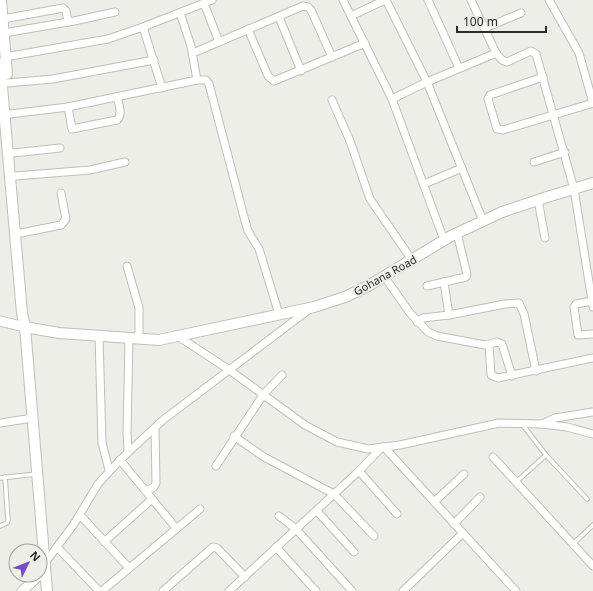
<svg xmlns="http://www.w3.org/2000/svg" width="593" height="591" font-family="'Noto Sans',sans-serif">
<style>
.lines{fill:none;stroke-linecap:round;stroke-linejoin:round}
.service-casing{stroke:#bebfb9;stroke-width:5.5}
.minor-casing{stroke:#bebfb9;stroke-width:9}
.tertiary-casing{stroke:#bebfb9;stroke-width:11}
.secondary-casing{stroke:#bebfb9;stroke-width:12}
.service{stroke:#fff;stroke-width:3.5}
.minor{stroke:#fff;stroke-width:7}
.tertiary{stroke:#fff;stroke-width:9}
.secondary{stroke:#fff;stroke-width:10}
.labels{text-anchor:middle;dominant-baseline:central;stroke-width:4;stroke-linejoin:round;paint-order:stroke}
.street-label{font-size:11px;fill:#2b2b29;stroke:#edeee8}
</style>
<rect width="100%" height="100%" fill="#edeee8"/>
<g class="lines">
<defs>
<g id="service">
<path d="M522 424 546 455 587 499"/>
<path d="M0 478 36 474"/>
<path d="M516 482 546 455"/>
<path d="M0 526 7 523 8 520 5 477"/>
<path d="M573 544 593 525"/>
</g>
<g id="minor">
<path d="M343 0 392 99 444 240"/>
<path d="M386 0 427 82 483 221"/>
<path d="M428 0 459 68"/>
<path d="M471 0 496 53 502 60 507 62 531 51 536 54 574 189 593 307"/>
<path d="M549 0 579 53 593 103"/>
<path d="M204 3 219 42"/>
<path d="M180 13 191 46 197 80"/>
<path d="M351 16 385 0"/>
<path d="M279 17 301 71"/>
<path d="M3 19 63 8 66 11 68 22"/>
<path d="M143 27 162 88"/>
<path d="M485 28 521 13"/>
<path d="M248 29 268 76 274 81 365 43"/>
<path d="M4 33 74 21 115 12"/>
<path d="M193 53 303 6 308 7 311 10 332 57"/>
<path d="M5 57 108 39 143 27 212 0"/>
<path d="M543 77 490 95 488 99 497 129 503 130 593 103"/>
<path d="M7 83 53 79 154 60"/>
<path d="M392 99 427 82 496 53"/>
<path d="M332 100 350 141 370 199 412 260"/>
<path d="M68 107 72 129 117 120C123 114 119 105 117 97"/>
<path d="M10 114 68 107 197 80H206L209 84 244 217 248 231 259 249 279 314"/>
<path d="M13 153 60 148"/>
<path d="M534 162 565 152"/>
<path d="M15 176 90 170 125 162"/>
<path d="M424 184 462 168"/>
<path d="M538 200 545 238"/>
<path d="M21 233 61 225 66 219 61 193"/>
<path d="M127 266 139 308V334"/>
<path d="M384 276 410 313 428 332 437 336 485 345 497 342 502 344 512 376"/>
<path d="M444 282 449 315"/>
<path d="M427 286 466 277 467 274 457 233"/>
<path d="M592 301 576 304 574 307 578 335 593 334"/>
<path d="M417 322 423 318 449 315 505 304 519 303 524 314 536 371"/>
<path d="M176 335 228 369 305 425 337 442 368 449 400 445 499 423 542 424 567 427 593 434"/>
<path d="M99 336 102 443 109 470"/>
<path d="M489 345 491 375 498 378 593 358"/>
<path d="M0 423 33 418"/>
<path d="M542 424 555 418 593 412"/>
<path d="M234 436 264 457 334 494 374 536"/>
<path d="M384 447 516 591"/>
<path d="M128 452 127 433 129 339"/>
<path d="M493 457 593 566"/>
<path d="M120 460 176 528"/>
<path d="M216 466 263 395 282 375"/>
<path d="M359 471 397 514"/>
<path d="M146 491 154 487 156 483 155 428"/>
<path d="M434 502 464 474"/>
<path d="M317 511 354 552"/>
<path d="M80 515 129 568"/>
<path d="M279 516 296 529 352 591"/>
<path d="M454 524 480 497"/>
<path d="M104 542 152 499"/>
<path d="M57 547 99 591"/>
<path d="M276 547 316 591"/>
<path d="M45 563 74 524 98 484 120 460 163 420 311 308"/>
<path d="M102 591 200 509"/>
<path d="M163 591 213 547 217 548 245 577"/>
<path d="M229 591 359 471 382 447"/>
<path d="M403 591 463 533"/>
</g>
<g id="tertiary">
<path d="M0 321 25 327"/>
<path d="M22 591 40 575"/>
</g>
<g id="secondary">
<path d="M1 0 7 74"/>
<path d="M0 64 22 313 25 327 47 591"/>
<path d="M25 327 59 333 159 340 314 307 345 297 368 286 451 236 502 212 547 197 593 183"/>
</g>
</defs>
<use href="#service" class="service-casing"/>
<use href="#minor" class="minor-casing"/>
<use href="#tertiary" class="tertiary-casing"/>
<use href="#secondary" class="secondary-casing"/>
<use href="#service" class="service"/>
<use href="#minor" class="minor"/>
<use href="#tertiary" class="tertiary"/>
<use href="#secondary" class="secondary"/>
</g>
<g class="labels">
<g class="street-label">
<text transform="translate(385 275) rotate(-29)">Gohana Road</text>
</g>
</g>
<g transform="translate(28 563) rotate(47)"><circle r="19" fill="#edeee8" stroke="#9fa09c"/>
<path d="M0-3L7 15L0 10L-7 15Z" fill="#734dc6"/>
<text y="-6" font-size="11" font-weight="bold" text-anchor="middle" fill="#2b2b29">N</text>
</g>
<path d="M457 26v6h89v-6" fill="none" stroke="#2b2b29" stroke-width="2"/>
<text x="463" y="26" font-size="12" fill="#2b2b29" stroke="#edeee8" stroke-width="3" paint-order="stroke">100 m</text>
</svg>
